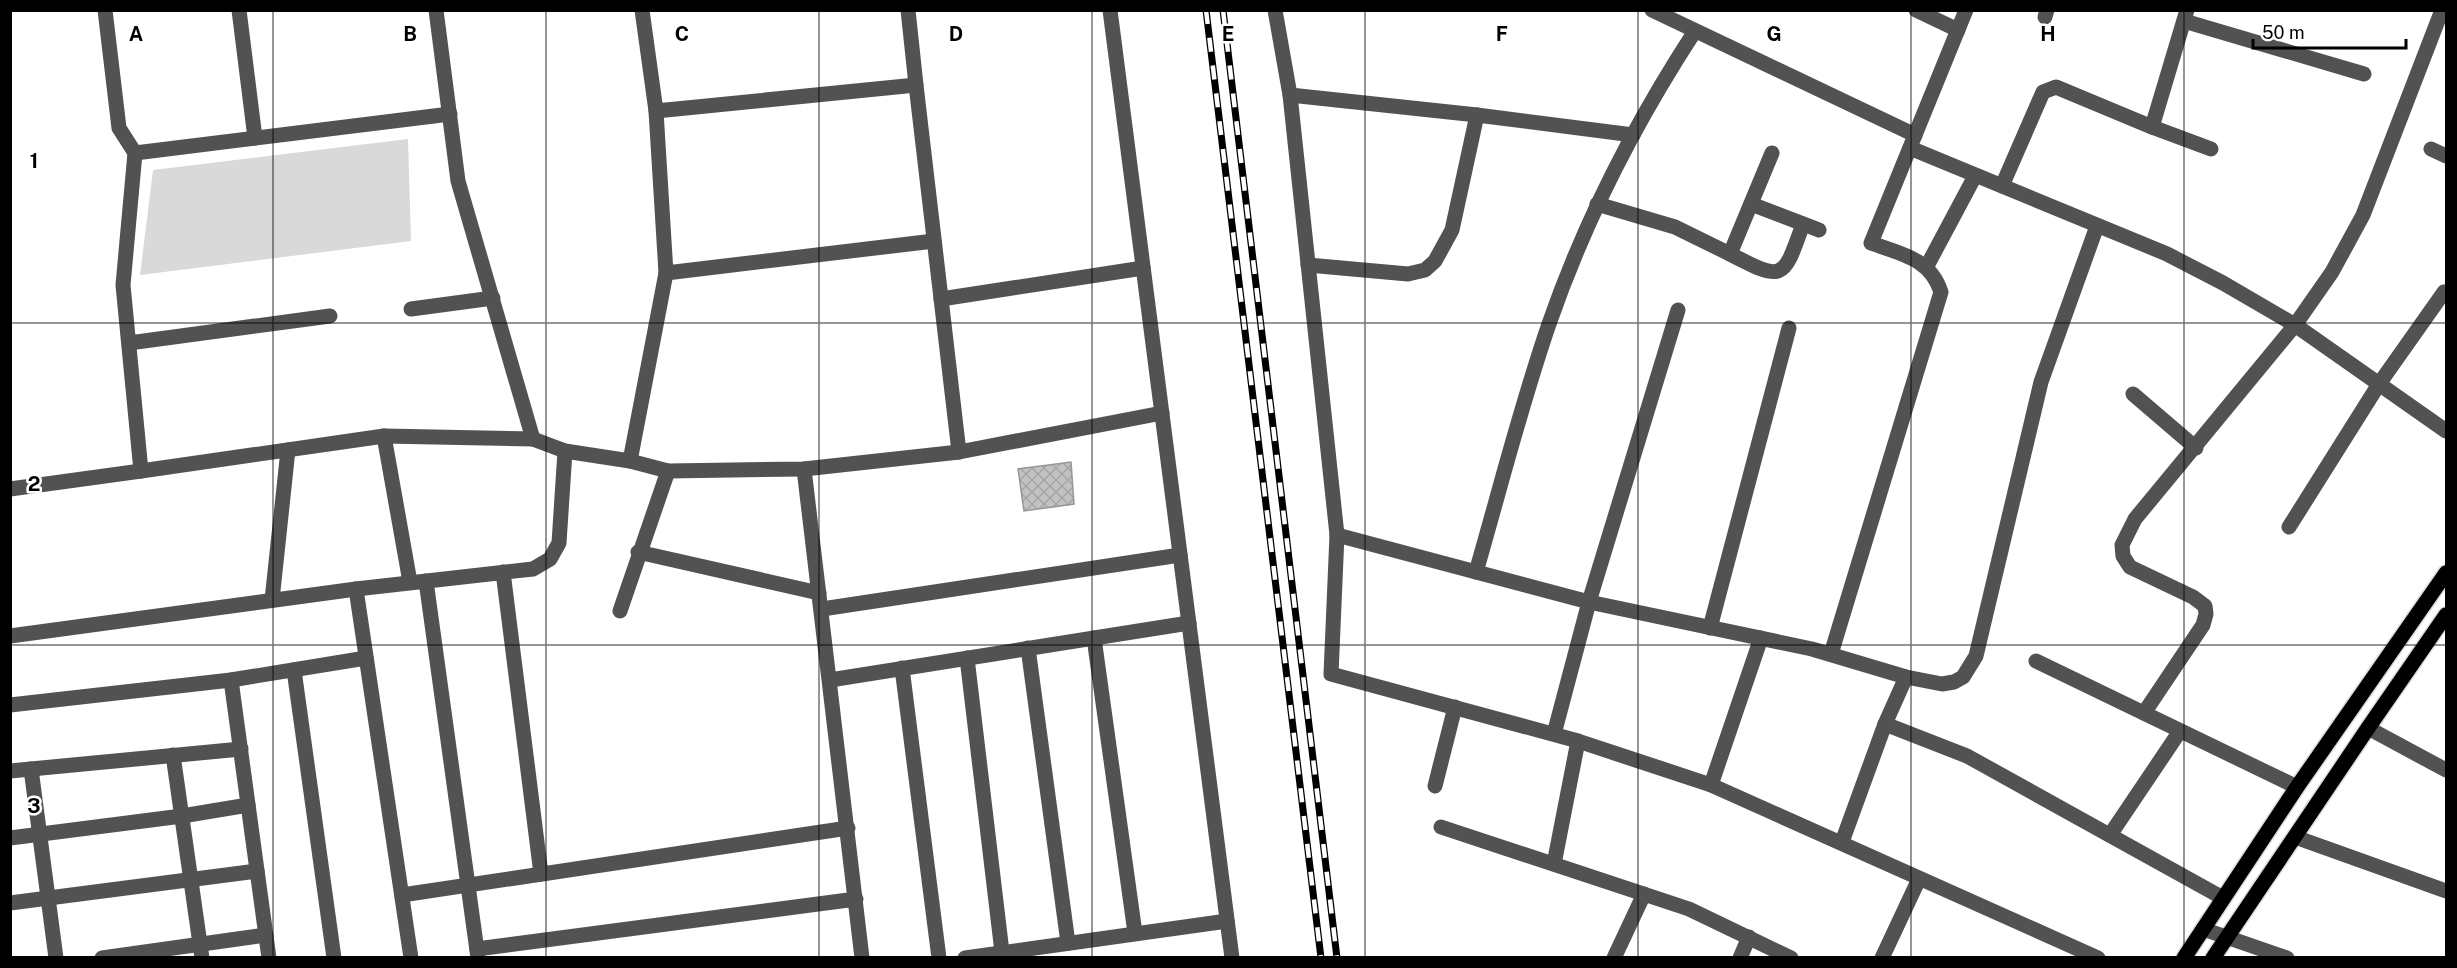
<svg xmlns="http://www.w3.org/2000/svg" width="2457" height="968" font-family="'Public Sans',sans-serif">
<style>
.park{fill:#d9d9d9}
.building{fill:url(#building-cross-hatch);stroke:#969696;stroke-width:1.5}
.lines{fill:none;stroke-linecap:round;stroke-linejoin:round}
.major-casing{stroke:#dbdbdb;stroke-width:18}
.minor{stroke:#525252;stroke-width:15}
.major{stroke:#000;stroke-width:15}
.rail-casing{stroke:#000;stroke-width:7}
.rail{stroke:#fff;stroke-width:4.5;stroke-dasharray:14;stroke-linecap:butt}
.grid{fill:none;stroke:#000;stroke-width:1.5;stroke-opacity:0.55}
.grid-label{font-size:20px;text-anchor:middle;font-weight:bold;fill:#000;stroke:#fff;stroke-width:5;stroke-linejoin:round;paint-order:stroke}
</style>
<defs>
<pattern id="building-cross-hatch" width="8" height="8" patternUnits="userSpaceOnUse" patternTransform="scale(1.5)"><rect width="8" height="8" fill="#c2c2c2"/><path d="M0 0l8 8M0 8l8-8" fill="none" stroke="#a5a5a5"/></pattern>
</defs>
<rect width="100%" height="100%" fill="#fff"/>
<path class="park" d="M408 139 411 241 140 275 153 170Z"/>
<path class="building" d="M1071 462 1074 504 1024 511 1018 469Z"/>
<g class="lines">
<defs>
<g id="major">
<path d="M2184 958 2297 787 2446 573"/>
<path d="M2213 958 2368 728 2446 615"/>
</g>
</defs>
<use href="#major" class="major-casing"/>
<g class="minor">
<path d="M105 10 119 128 135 153"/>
<path d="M239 10 255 138"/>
<path d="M436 10 458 181 533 439 565 451 630 461 668 471 804 469 959 452 1162 413"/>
<path d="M642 10 656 111 916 85 908 10"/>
<path d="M1110 10 1232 958"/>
<path d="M1275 10 1290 95 1337 535 1331 674 1578 741 1711 785 2098 958"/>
<path d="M1652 10 1915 135"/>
<path d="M1916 10 1958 30"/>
<path d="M2187 10 2152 127 2211 149"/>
<path d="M2045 17 2047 10"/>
<path d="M2184 21 2364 74"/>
<path d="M916 85 959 452"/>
<path d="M1290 95 1477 115"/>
<path d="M1910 148 2167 254 2223 283 2295 325 2446 431"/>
<path d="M2431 149 2446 156"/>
<path d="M2002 186 2043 92 2056 87 2152 127"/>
<path d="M1597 204 1675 227 1730 254 1772 153"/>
<path d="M1751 204 1819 230"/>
<path d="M1730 254C1784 282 1783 280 1803 224"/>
<path d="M1308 265 1408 274 1425 270 1435 261 1452 230 1477 115 1633 135"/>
<path d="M1927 266 1975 176"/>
<path d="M666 273 934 241"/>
<path d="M941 299 1143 268"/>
<path d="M411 309 493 298"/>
<path d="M129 343 330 316"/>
<path d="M2133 394 2196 448"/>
<path d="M384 436 410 582"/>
<path d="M630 461 666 273 656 111"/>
<path d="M804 469 862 958"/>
<path d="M141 471 384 436 533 439"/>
<path d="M10 489 141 471 123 285 135 153 450 114"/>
<path d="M2289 527 2379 384 2444 292"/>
<path d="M1337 535 1589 602 1812 649 1906 677 1942 684 1954 682 1963 677 1976 656 2041 382 2097 226"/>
<path d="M638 552 819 593"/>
<path d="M503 572 541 874"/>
<path d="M1476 572C1500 489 1521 405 1549 324 1585 220 1635 123 1695 31"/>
<path d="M426 581 478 958"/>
<path d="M356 589 411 958"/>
<path d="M272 600 288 450"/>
<path d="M822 609 1180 555"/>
<path d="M620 611 668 471"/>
<path d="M1710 628 1789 328"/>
<path d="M10 636 356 589 533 569 550 559 559 543 565 451"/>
<path d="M1094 638 1135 933"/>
<path d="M1028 648 1068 943"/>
<path d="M1831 654 1941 292C1930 258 1901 254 1871 243L1966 10"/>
<path d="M967 658 1002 952"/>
<path d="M2036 661 2297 787"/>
<path d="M902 668 939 958"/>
<path d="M294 670 334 958"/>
<path d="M231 680 269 958"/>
<path d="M830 680 1189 623"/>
<path d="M10 705 231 680 366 658"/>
<path d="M2144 713 2203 625 2206 614 2205 606 2193 597 2130 567 2123 556 2122 545 2135 519 2295 325 2332 272 2363 215 2442 10"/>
<path d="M1885 724 1967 756 2223 898"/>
<path d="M2368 728 2446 770"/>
<path d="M1554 734 1589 602 1678 310"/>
<path d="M173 755 202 958"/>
<path d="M31 769 56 958"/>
<path d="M10 771 241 749"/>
<path d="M1711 785 1761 638"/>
<path d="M1435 786 1455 707"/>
<path d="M1441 827 1689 909 1791 958"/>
<path d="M2110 835 2180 731"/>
<path d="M2295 837 2446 891"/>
<path d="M10 838 182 816 248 805"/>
<path d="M1842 842 1885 724 1906 677"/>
<path d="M1554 864 1578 741"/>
<path d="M402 895 848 828"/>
<path d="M10 903 257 871"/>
<path d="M2203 929 2287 958"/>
<path d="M477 949 856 899"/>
<path d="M102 958 266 935"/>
<path d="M965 958 1227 921"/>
<path d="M1614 958 1644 894"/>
<path d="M1740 958 1749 937"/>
<path d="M1882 958 1919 879"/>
</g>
<use href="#major" class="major"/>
<defs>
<g id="rail">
<path d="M1206 10 1321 958"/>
<path d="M1223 10 1337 958"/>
</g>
</defs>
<use href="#rail" class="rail-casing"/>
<use href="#rail" class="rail"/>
</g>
<path class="grid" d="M273 10V958M546 10V958M819 10V958M1092 10V958M1365 10V958M1638 10V958M1911 10V958M2184 10V958M10 323H2446M10 645H2446"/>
<g class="grid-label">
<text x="136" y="41">A</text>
<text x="410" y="41">B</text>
<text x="682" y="41">C</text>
<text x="956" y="41">D</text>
<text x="1228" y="41">E</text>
<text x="1502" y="41">F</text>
<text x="1774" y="41">G</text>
<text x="2048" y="41">H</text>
<text x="34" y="168">1</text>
<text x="34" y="491">2</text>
<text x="34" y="813">3</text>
</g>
<rect width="2457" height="968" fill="none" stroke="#000000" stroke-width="24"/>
<path d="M2253 39v9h153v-9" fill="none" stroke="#000000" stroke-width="3"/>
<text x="2262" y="39" font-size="18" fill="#000000" stroke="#ffffff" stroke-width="4.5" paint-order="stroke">50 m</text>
</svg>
